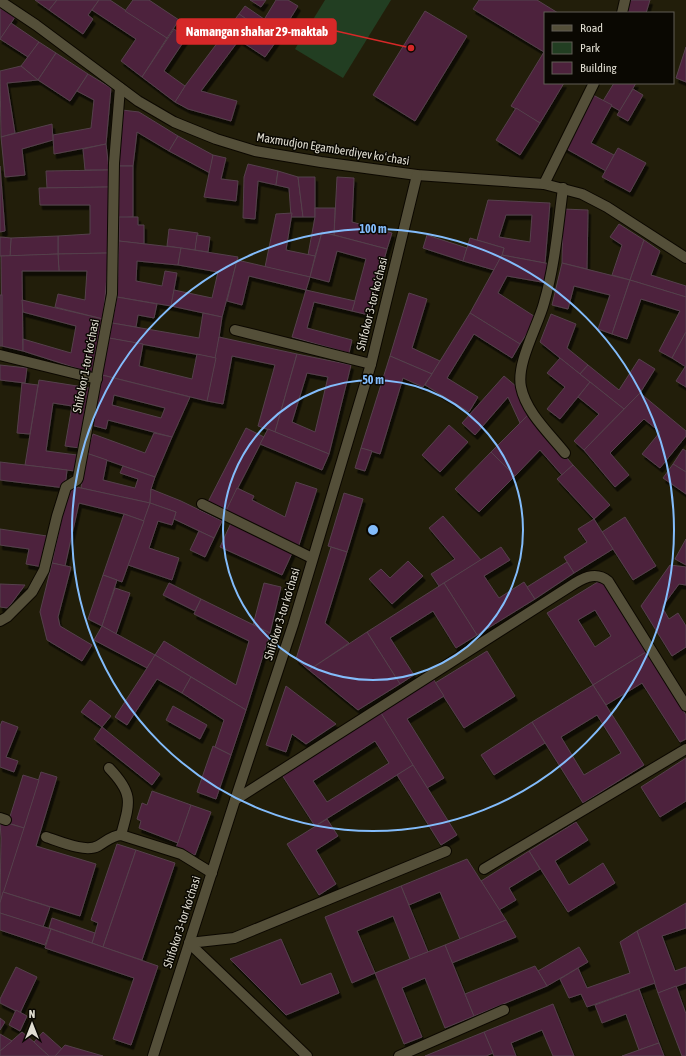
<svg xmlns="http://www.w3.org/2000/svg" width="686" height="1056" font-family="'Asap Condensed',sans-serif">
<style>
.green{fill:#223e22}
.building{fill:#4d223c;stroke:#55404c;fill-rule:evenodd;filter:url(#shadow)}
.lines{fill:none;stroke-linecap:round;stroke-linejoin:round}
.minor-casing{stroke:#0c0800;stroke-width:12}
.minor{stroke:#544f39;stroke-width:10}
.ring{fill:none;stroke:#83bcfb;stroke-width:2}
.labels{text-anchor:middle;dominant-baseline:central;stroke-width:3;stroke-linejoin:round;paint-order:stroke}
.street-label{font-size:12px;fill:#e0ddd1;stroke:#0a0802}
.centre{fill:#83bcfb;stroke:#0a0802;stroke-width:2}
.ring-label{font-size:12px;text-anchor:middle;font-weight:bold;fill:#83bcfb;stroke:#0a0802;stroke-width:3;stroke-linejoin:round;paint-order:stroke}
.leader{fill:none;stroke:#d62828;stroke-width:1.5}
.callout-dot{fill:#d62828;stroke:#0a0802;stroke-width:1.5}
.callout{fill:#d62828;stroke:#d62828;stroke-width:1.5}
.callout-label{font-size:13px;text-anchor:middle;font-weight:bold;fill:#fff}
</style>
<defs>
<filter id="shadow"><feDropShadow dx="2.5" dy="4.5" stdDeviation="0" flood-color="#0009"/></filter>
</defs>
<rect width="100%" height="100%" fill="#221e0a"/>
<path class="green" d="M325 0H391L343 78 295 49Z"/>
<g class="building">
<path d="M35 0H57L49 10Z"/>
<path d="M57 0H99L88 15 93 19 83 34 49 10Z"/>
<path d="M99 0H110L167 38 142 77 121 61 136 39 92 10Z"/>
<path d="M133 0H149L179 20 167 38 125 11Z"/>
<path d="M250 0H266L261 7Z"/>
<path d="M276 0H288L298 6 277 40 259 28Z"/>
<path d="M479 0H537L558 13H545V83H564L540 123 511 106 544 52 473 9Z"/>
<path d="M629 0H650L646 13H630L625 11Z"/>
<path d="M245 6 264 19 259 28 239 14Z"/>
<path d="M0 8 15 17 0 40Z"/>
<path d="M425 11 467 36 415 121 373 95Z"/>
<path d="M239 14 277 40 265 57 239 40 201 91 237 101 231 121 188 109 175 102 185 86Z"/>
<path d="M11 23 39 42 28 57 0 39Z"/>
<path d="M174 29 186 38 164 71 185 86 175 102 142 77Z"/>
<path d="M39 42 56 53 38 80 21 66Z"/>
<path d="M686 47V82L676 78Z"/>
<path d="M56 53 88 74 70 101 38 80Z"/>
<path d="M21 66 38 80 7 83 15 133 1 137 0 71Z"/>
<path d="M88 74 111 88 106 144 54 154 53 135 91 128 94 100 77 91Z"/>
<path d="M614 83H636L620 111 603 101Z"/>
<path d="M633 89 643 95 628 121 617 115Z"/>
<path d="M593 95 612 105 591 143 614 155 606 171 563 147Z"/>
<path d="M516 108 540 123 520 155 496 140Z"/>
<path d="M122 110 139 112 178 136 169 151 137 132 133 166H115Z"/>
<path d="M52 124 53 140 22 149 25 175 5 177 1 137Z"/>
<path d="M178 136 213 155 210 173 169 151Z"/>
<path d="M106 144 109 170H85L83 149Z"/>
<path d="M618 148 646 163 630 192 602 177Z"/>
<path d="M213 155 226 158 221 179 238 181 236 201 204 197Z"/>
<path d="M248 164 278 171 276 185 258 181 255 219 243 218 244 177Z"/>
<path d="M0 166 5 231 0 232Z"/>
<path d="M115 166H133V217L116 218Z"/>
<path d="M109 170V187L47 188 46 171Z"/>
<path d="M278 171 298 177 303 217H291L289 188 276 185Z"/>
<path d="M298 177H315V217H303Z"/>
<path d="M337 177 354 178 352 222 392 233 387 249 334 235Z"/>
<path d="M109 187V253L58 254V236L90 234V205H40L39 188Z"/>
<path d="M488 200 550 203 545 263 502 255 504 248 477 240ZM506 215H532L530 242 499 237Z"/>
<path d="M315 208H335L334 235 322 232 315 256 308 255 315 217Z"/>
<path d="M563 209 588 210 587 269 562 263Z"/>
<path d="M292 213 286 250 315 256 310 277 265 267 276 214Z"/>
<path d="M119 217H138V225H144V244L119 241Z"/>
<path d="M619 224 644 240 630 280 612 275 622 245 610 237Z"/>
<path d="M169 229 198 233 195 250 167 246Z"/>
<path d="M322 232 387 249 369 315 352 311 366 259 337 251 329 282 310 277Z"/>
<path d="M197 235 210 237 208 252 195 250Z"/>
<path d="M427 235 467 248 463 261 423 248Z"/>
<path d="M58 236V254L10 256 11 238Z"/>
<path d="M0 237 11 238 10 256H0Z"/>
<path d="M470 238 504 248 502 255 494 270 463 261Z"/>
<path d="M644 240 660 251 651 275 686 286V297L630 280Z"/>
<path d="M119 241 181 248 178 265 137 261 136 281 162 286 165 271 177 273 171 306 117 297Z"/>
<path d="M181 248 238 257 222 317 171 306 174 290 212 298 218 272 178 265Z"/>
<path d="M109 253 103 319 55 307 58 294 85 300 87 271H59L58 254Z"/>
<path d="M58 254 59 271H22L23 351 2 346 1 256Z"/>
<path d="M502 255 550 264 547 283 507 276 498 293 537 318 520 344 470 313Z"/>
<path d="M237 260 310 277 306 290 249 276 242 305 227 301Z"/>
<path d="M562 263 630 280 612 334 598 329 610 295 574 286 568 309 552 305Z"/>
<path d="M630 280 686 297V332L672 358 659 351 680 311 641 299 627 339 612 334Z"/>
<path d="M306 290 355 301 352 311 314 302 307 328 352 340 349 353 292 337Z"/>
<path d="M409 293 427 299 412 348 440 361 432 374 390 356Z"/>
<rect x="0" y="295" width="2" height="51"/>
<path d="M117 297 157 304 154 318 138 315 136 327 112 323Z"/>
<path d="M22 300 103 319 92 373 23 351V339L71 353 76 326 23 312Z"/>
<path d="M203 313 222 317 216 358 109 338 112 323 199 338Z"/>
<path d="M470 313 520 344 512 358 474 334 447 378 478 397 469 412 425 385Z"/>
<path d="M551 314 576 324 567 348 588 365 580 374 540 342Z"/>
<path d="M686 332V367L672 358Z"/>
<path d="M219 337 297 354 275 432 258 426 275 365 232 356 223 404 207 401Z"/>
<path d="M109 338 143 344 139 366 192 379 197 354 216 358 207 401 102 375Z"/>
<path d="M297 354 351 365 329 454 275 432ZM307 373 328 377 315 432 292 422Z"/>
<path d="M390 356 432 374 423 387 403 378 380 454 361 448Z"/>
<path d="M560 358 590 382 560 419 547 409 565 387 547 373Z"/>
<path d="M639 359 655 369 640 393 624 409 580 374 588 365 619 390Z"/>
<path d="M0 365 27 368 25 383 0 380Z"/>
<path d="M685 367H686V387L676 381Z"/>
<path d="M102 375 190 397 172 437 108 420 106 429 91 425ZM114 395 165 408 161 418 112 405Z"/>
<path d="M504 376 517 387 529 414 520 423 508 397 475 435 462 423Z"/>
<path d="M39 380 90 388 80 448 65 446 72 406 53 403 46 451 77 455 75 471 25 465Z"/>
<path d="M590 382 624 409 584 450 574 441 599 414 578 397Z"/>
<path d="M22 383 38 385 30 434 17 433Z"/>
<path d="M640 393 686 431V436L660 468 642 454 660 432 644 419 610 453 629 475 615 487 584 450Z"/>
<path d="M529 414 573 465 562 475 540 450 515 476 491 452Z"/>
<path d="M449 425 468 442 440 472 422 455Z"/>
<path d="M246 428 264 437 226 511 208 502Z"/>
<path d="M268 429 329 454 322 470 260 444Z"/>
<path d="M154 433 172 437 155 477 86 453 93 434 145 453Z"/>
<path d="M361 448 372 451 365 471 355 468Z"/>
<path d="M683 449 686 451V472L673 464Z"/>
<path d="M491 452 515 476 479 512 455 489Z"/>
<path d="M86 453 107 460 103 480 135 488 138 479 120 473 123 466 155 477 151 489 150 503 81 488Z"/>
<path d="M0 462 67 470 65 488 0 480Z"/>
<path d="M673 464 686 472V494L663 478Z"/>
<path d="M573 465 610 505 594 519 557 479Z"/>
<path d="M296 482 317 489 298 548 226 511 237 488 254 496 252 500 285 517Z"/>
<path d="M69 485 81 488 150 503 144 521 124 514 79 503 65 566 52 563Z"/>
<path d="M151 489 181 501 222 521 214 538 174 519 176 512 150 503Z"/>
<path d="M344 493 363 499 347 552 328 546Z"/>
<path d="M150 503 176 512 172 525 158 521 149 548 179 558 172 580 128 565Z"/>
<path d="M124 514 144 521 122 582 103 575Z"/>
<path d="M443 516 481 560 439 586 431 574 455 559 429 528Z"/>
<path d="M625 517 656 566 633 580 602 532Z"/>
<path d="M594 519 613 549 574 573 564 557 587 542 578 529Z"/>
<path d="M231 523 293 551 282 575 220 547Z"/>
<path d="M0 529 47 536 43 567 26 564 29 549 0 545Z"/>
<path d="M199 531 214 538 205 557 190 550Z"/>
<path d="M686 539V565L675 559Z"/>
<path d="M331 547 347 552 325 623 349 643 309 670 296 659Z"/>
<path d="M501 547 510 560 484 576 499 598 524 582 535 599 477 635 444 583Z"/>
<path d="M408 561 423 576 392 604 369 579 381 569 390 578Z"/>
<path d="M567 562 574 573 535 599 527 587Z"/>
<path d="M52 563 71 567 58 617 60 626 92 645 82 661 47 640 40 612Z"/>
<path d="M670 565 686 567V585L679 584 662 607 669 619 678 613 686 626V647L672 656 641 606Z"/>
<path d="M103 575 117 580 102 626 88 619Z"/>
<path d="M601 580 646 652 593 685 547 613ZM595 610 611 636 595 647 578 620Z"/>
<path d="M169 583 201 599 195 611 163 595Z"/>
<path d="M264 583 281 587 270 633 253 625Z"/>
<path d="M444 583 477 635 456 648 433 611 390 638 414 675 400 684 367 632Z"/>
<path d="M0 584 25 585 8 608 0 607Z"/>
<path d="M115 588 130 593 116 634 102 626Z"/>
<path d="M201 599 270 633 246 710 155 655 164 641 236 685 249 641 194 614Z"/>
<path d="M102 626 155 655 147 668 94 640Z"/>
<path d="M367 632 400 684 358 710 309 670Z"/>
<path d="M487 651 515 696 464 728 435 683Z"/>
<path d="M646 652 686 715V739L680 742 642 683 606 705 593 685Z"/>
<path d="M155 655 191 677 182 693 157 679 127 725 115 717 147 668Z"/>
<path d="M191 677 246 710 231 755 215 747 224 720 182 693Z"/>
<path d="M432 677 444 696 407 719 444 778 427 788 379 710Z"/>
<path d="M593 685 644 765 583 803 532 722ZM597 715 621 753 584 775 561 737Z"/>
<path d="M286 686 336 724 306 744 292 734 286 752 266 745Z"/>
<path d="M90 700 111 716 102 727 81 712Z"/>
<path d="M173 706 207 725 200 739 166 720Z"/>
<path d="M381 713 413 765 315 826 282 775ZM375 741 389 763 327 802 313 781Z"/>
<path d="M2 721 18 727 6 757 18 761 14 772 0 767V726Z"/>
<path d="M532 722 545 743 494 775 481 755Z"/>
<path d="M102 727 160 774 152 785 94 739Z"/>
<path d="M213 746 231 755 216 799 197 792Z"/>
<path d="M686 758V801L660 817 641 787Z"/>
<path d="M413 765 457 835 441 845 397 775Z"/>
<path d="M41 772 57 777 36 846 96 864 80 916 3 892Z"/>
<path d="M23 775 39 780 24 828 8 823Z"/>
<path d="M152 791 191 805 178 843 139 828 141 821 137 819 142 803 147 805Z"/>
<path d="M191 805 211 812 195 855 176 848Z"/>
<path d="M327 819 338 836 316 850 336 884 319 895 287 844Z"/>
<path d="M0 821 24 828 0 903 1 838Z"/>
<path d="M576 822 588 840 555 861 569 885 603 863 615 883 568 912 529 851Z"/>
<path d="M117 844 136 850 103 947 92 943 98 923 91 920Z"/>
<path d="M136 850 175 863 142 960 103 947Z"/>
<path d="M529 851 540 869 509 888 516 900 499 910 481 881Z"/>
<path d="M467 859 506 920 460 939 440 892 409 905 401 886Z"/>
<path d="M401 886 428 952 410 959 393 916 357 931 375 973 352 983 325 917Z"/>
<path d="M3 892 50 907 43 927 0 913V903Z"/>
<path d="M686 903V928L662 936 675 971 686 967V983L658 993 637 931Z"/>
<path d="M0 913 51 929 45 945 0 930Z"/>
<path d="M52 918 95 933 92 943 49 928Z"/>
<path d="M506 920 516 937 452 963 445 945Z"/>
<path d="M51 929 158 966 131 1045 113 1039 134 978 45 948Z"/>
<path d="M637 931 655 983 587 1007 581 994 569 998 560 979 578 968 587 988 630 973 620 942Z"/>
<path d="M281 939 301 985 331 973 339 993 286 1015 230 959Z"/>
<path d="M445 945 474 1016 445 1028 425 978 402 988 422 1037 404 1044 375 973Z"/>
<path d="M579 947 588 962 547 986 538 971Z"/>
<path d="M535 966 547 986 474 1016 465 994Z"/>
<path d="M16 967 37 977 20 1013 0 1003V999Z"/>
<path d="M676 986 686 1014V1056H682L658 993Z"/>
<path d="M639 989 659 1043 639 1050 626 1014 602 1023 595 1005Z"/>
<path d="M553 1004 574 1056H553L542 1030 511 1043 516 1056H494L484 1032Z"/>
<path d="M16 1010 27 1016 20 1031 9 1025Z"/>
<path d="M0 1018 5 1022 0 1030Z"/>
<path d="M22 1032 34 1042 49 1056H0V1051Z"/>
<path d="M43 1032 62 1049 55 1056H49L34 1042Z"/>
<path d="M484 1032 493 1053 486 1056H425Z"/>
<path d="M0 1034 12 1041 0 1051Z"/>
<path d="M659 1043 664 1056H622L639 1050Z"/>
<path d="M65 1045 103 1056H55Z"/>
</g>
<g class="lines">
<defs>
<g id="minor">
<path d="M0 1 36 25 138 101 174 122 216 139 255 151 321 162 417 175 544 184 582 194 607 207 686 258"/>
<path d="M622 13 625 0"/>
<path d="M544 184 594 83"/>
<path d="M563 188C558 226 555 265 544 303 538 326 516 363 521 387 526 412 549 433 565 453"/>
<path d="M235 330 371 364"/>
<path d="M0 355 97 379"/>
<path d="M202 504 312 558"/>
<path d="M0 621 7 617 32 592 44 570 57 516 66 487 77 480 78 478 112 294 114 163 120 88"/>
<path d="M109 768C134 794 130 802 121 835"/>
<path d="M235 800 569 587C581 579 595 570 608 581L686 706"/>
<path d="M0 818 6 820"/>
<path d="M46 837C59 841 85 853 98 846 107 841 111 836 121 835L181 854 212 873"/>
<path d="M484 869 686 749"/>
<path d="M153 1056 235 800 293 625 371 364 417 175"/>
<path d="M307 1056 189 943 234 938 446 851"/>
<path d="M399 1056 504 1010"/>
</g>
</defs>
<use href="#minor" class="minor-casing"/>
<use href="#minor" class="minor"/>
</g>
<g class="ring">
<circle cx="373" cy="530" r="150"/>
<circle cx="373" cy="530" r="301"/>
</g>
<g class="labels">
<g class="street-label">
<text transform="translate(333 149) rotate(9)">Maxmudjon Egamberdiyev koʻchasi</text>
<text transform="translate(372 304) rotate(-76)">Shifokor 3-tor koʼchasi</text>
<text transform="translate(86 366) rotate(-79)">Shifokor 1-tor koʼchasi</text>
<text transform="translate(282 614) rotate(-73)">Shifokor 3-tor koʼchasi</text>
<text transform="translate(182 922) rotate(-72)">Shifokor 3-tor koʼchasi</text>
</g>
</g>
<circle cx="373" cy="530" r="6" class="centre"/>
<g class="ring-label">
<text x="373" y="233">100 m</text>
<text x="373" y="384">50 m</text>
</g>
<path class="leader" d="M411 48L336 31"/>
<circle class="callout-dot" cx="411" cy="48" r="4"/>
<rect class="callout" x="177" y="19" width="159" height="25" rx="4"/>
<g class="callout-label">
<text x="257" y="36">Namangan shahar 29-maktab</text>
</g>
<rect x="544" y="12" width="130" height="72" fill="#0a0802" stroke="#605d55"/>
<rect x="552" y="25" width="20" height="6" fill="#544f39" stroke="#605d55"/>
<text x="580" y="32" font-size="12" fill="#e0ddd1">Road</text>
<rect x="552" y="42" width="20" height="12" fill="#223e22" stroke="#605d55"/>
<text x="580" y="52" font-size="12" fill="#e0ddd1">Park</text>
<rect x="552" y="62" width="20" height="12" fill="#4d223c" stroke="#605d55"/>
<text x="580" y="72" font-size="12" fill="#e0ddd1">Building</text>
<g transform="translate(32 1024)" stroke="#0a0802" stroke-width="3" paint-order="stroke">
<path d="M0-3L7 15L0 10L-7 15Z" fill="#e0ddd1"/>
<text y="-6" font-size="11" font-weight="bold" text-anchor="middle" fill="#e0ddd1">N</text>
</g>
</svg>
